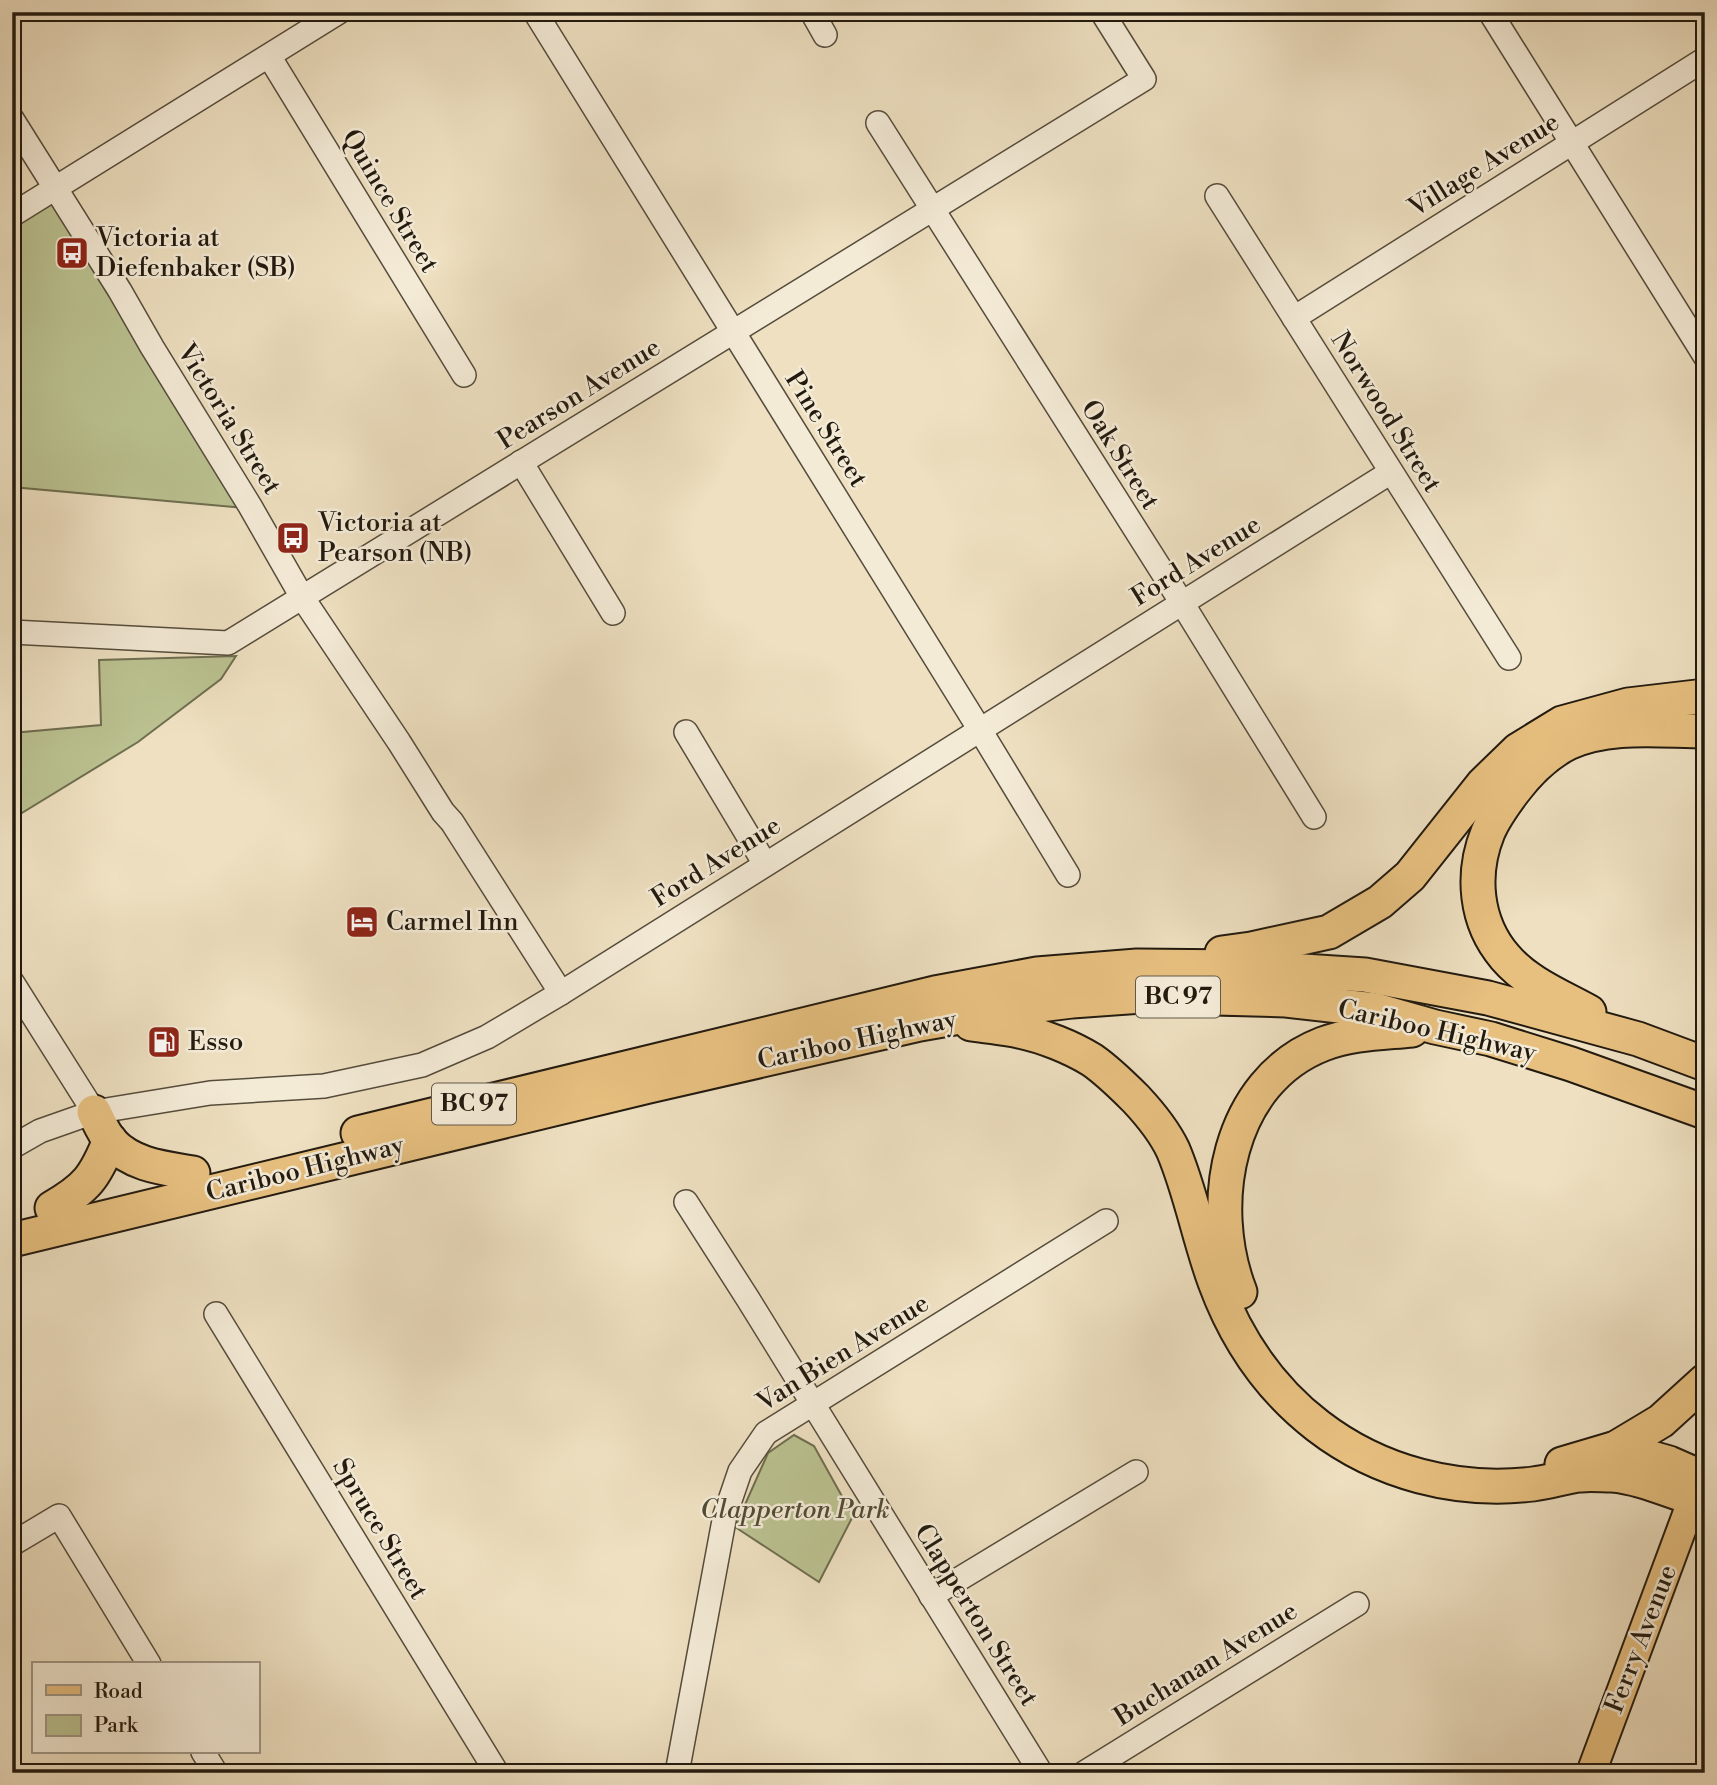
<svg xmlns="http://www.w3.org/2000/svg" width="1717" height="1785" font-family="'Libre Bodoni',serif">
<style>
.green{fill:#bbc291;stroke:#6e6e50;stroke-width:2}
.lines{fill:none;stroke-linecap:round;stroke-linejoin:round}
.minor-casing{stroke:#554c3c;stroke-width:26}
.major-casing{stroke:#221a0f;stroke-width:32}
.highway-casing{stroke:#221a0f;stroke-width:37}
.minor{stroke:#f4ebd7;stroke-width:23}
.major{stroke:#e7c080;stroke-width:28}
.highway{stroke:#e7c080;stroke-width:33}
.labels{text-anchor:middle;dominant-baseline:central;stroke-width:5;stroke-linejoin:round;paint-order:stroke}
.shield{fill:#f4ebd7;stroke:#61594b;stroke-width:2}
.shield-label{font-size:24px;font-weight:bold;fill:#221a0f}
.street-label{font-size:26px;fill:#221a0f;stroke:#f4ebd7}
.poi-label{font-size:26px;fill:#221a0f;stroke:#f4ebd7;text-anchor:start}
.park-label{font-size:26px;font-style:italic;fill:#504c36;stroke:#f4ebd7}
</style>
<rect width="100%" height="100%" fill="#eee0c1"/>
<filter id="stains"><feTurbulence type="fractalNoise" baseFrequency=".00286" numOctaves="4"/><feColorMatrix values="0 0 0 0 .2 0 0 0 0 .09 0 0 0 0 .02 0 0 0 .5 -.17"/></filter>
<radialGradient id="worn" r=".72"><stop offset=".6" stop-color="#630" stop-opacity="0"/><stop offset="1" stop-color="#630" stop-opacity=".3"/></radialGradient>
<g class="green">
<path d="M53 189 256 509 12 487V214Z"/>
<path d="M236 656 221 679 138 742 12 819V733L101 725 99 660Z"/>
<path d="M794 1435 814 1446 853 1516 819 1582 735 1527 768 1453Z"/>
</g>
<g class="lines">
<defs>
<g id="minor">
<path d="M535 12 980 730 1068 875"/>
<path d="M812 12 825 35"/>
<path d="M1490 12 1705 356"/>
<path d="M269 56 464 375"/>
<path d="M12 119 120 291 152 347 250 506 302 597 399 742 443 812 452 822 561 993"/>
<path d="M878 123 1182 603 1314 817"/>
<path d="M1217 196 1509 658"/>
<path d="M12 215 339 12"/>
<path d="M1294 318 1705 59"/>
<path d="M521 462 613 613"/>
<path d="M12 632 228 643 1144 79 1102 12"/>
<path d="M686 732 765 864"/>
<path d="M12 982 94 1112"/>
<path d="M12 1147 40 1131 94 1112 210 1093 324 1086 422 1065 487 1037 561 993 1391 472"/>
<path d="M686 1202 748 1299 1041 1773"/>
<path d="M216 1314 497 1773"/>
<path d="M12 1544 59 1516 149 1664"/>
<path d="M931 1596 1136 1472"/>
<path d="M203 1752 216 1773"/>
<path d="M677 1773 725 1515 740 1471 766 1433 1106 1221"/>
<path d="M1084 1773 1357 1604"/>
</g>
<path id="major" d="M1591 1773 1701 1477"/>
<g id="highway">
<path d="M1222 953 1251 949 1329 932 1380 902 1410 876 1483 784 1518 750 1562 723 1628 705 1705 696"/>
<path d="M1589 1012C1560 996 1527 983 1505 957 1475 922 1471 874 1488 832 1494 818 1504 804 1513 792 1528 772 1546 754 1568 743 1610 724 1660 731 1705 731"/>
<path d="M971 1024C987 1026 1003 1028 1019 1031 1043 1036 1071 1047 1092 1060 1108 1071 1123 1086 1136 1099 1150 1114 1164 1131 1173 1150 1191 1192 1199 1239 1215 1282 1236 1339 1270 1389 1318 1426 1379 1473 1457 1493 1533 1484 1549 1482 1564 1477 1580 1475 1590 1474 1602 1475 1612 1475 1639 1477 1667 1490 1693 1498"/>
<path d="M94 1112C99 1122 104 1134 111 1142 132 1165 163 1168 193 1173"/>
<path d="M358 1133 935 993 1037 974 1137 966 1243 967 1365 975 1488 998 1638 1039 1705 1064"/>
<path d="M52 1208C87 1188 95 1177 110 1140"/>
<path d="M12 1240 649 1086 920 1024 1006 1009 1072 1001 1142 996 1286 1000 1375 1010 1435 1027 1491 1039 1571 1064 1705 1112"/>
<path d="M1240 1292C1206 1205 1227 1081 1323 1044 1352 1033 1381 1033 1412 1030"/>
<path d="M1616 1448 1669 1463 1701 1477"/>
<path d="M1562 1464 1616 1448 1661 1421 1705 1381"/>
</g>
</defs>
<use href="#minor" class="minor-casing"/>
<use href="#major" class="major-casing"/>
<use href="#highway" class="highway-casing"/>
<use href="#minor" class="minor"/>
<use href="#major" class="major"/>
<use href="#highway" class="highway"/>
</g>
<defs>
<symbol id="bus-square" viewBox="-11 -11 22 22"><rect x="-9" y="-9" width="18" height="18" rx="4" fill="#8f2418" stroke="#f4ebd7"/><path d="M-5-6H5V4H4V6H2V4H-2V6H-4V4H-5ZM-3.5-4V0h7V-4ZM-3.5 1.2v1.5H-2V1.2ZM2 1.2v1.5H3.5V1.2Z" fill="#fff"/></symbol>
<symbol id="hotel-square" viewBox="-11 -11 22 22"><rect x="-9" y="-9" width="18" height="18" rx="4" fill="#8f2418" stroke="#f4ebd7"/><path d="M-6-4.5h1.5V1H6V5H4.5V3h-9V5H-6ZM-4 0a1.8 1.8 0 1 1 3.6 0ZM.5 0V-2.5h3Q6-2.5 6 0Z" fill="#fff"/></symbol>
<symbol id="fuel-square" viewBox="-11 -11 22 22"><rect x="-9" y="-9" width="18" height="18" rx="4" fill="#8f2418" stroke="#f4ebd7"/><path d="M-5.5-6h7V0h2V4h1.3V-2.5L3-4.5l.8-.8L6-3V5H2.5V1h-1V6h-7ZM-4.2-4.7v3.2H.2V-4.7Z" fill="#fff"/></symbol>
</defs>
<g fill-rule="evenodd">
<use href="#bus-square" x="53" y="234" width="38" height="38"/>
<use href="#bus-square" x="274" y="519" width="38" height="38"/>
<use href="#hotel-square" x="343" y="903" width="38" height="38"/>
<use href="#fuel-square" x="145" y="1023" width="38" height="38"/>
</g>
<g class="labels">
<g class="shield">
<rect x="1136" y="976.5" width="84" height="41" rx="5"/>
<rect x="432" y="1083.5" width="84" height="41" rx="5"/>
</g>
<g class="shield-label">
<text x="1178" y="997">BC 97</text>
<text x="474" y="1104">BC 97</text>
</g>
<g class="street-label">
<text transform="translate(1484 165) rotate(-32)">Village Avenue</text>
<text transform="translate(390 201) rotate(59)">Quince Street</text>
<text transform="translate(579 394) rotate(-32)">Pearson Avenue</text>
<text transform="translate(1386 412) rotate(58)">Norwood Street</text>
<text transform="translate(229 419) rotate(58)">Victoria Street</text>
<text transform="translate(826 429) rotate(58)">Pine Street</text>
<text transform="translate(1120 455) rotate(58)">Oak Street</text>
<text transform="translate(1196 561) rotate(-32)">Ford Avenue</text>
<text transform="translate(716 862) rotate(-32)">Ford Avenue</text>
<text transform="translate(1437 1031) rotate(13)">Cariboo Highway</text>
<text transform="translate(857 1040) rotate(-12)">Cariboo Highway</text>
<text transform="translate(305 1169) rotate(-14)">Cariboo Highway</text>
<text transform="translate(843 1353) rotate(-32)">Van Bien Avenue</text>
<text transform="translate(380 1529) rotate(59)">Spruce Street</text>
<text transform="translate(976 1615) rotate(58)">Clapperton Street</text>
<text transform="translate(1641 1639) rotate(-69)">Ferry Avenue</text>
<text transform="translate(1206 1664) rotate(-32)">Buchanan Avenue</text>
</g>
<g class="poi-label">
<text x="96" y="238">Victoria at<tspan x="96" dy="30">Diefenbaker (SB)</tspan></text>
<text x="318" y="523">Victoria at<tspan x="318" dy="30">Pearson (NB)</tspan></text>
<text x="386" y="922">Carmel Inn</text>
<text x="188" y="1042">Esso</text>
</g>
<g class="park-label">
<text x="795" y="1510">Clapperton Park</text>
</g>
</g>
<rect width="1717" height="1785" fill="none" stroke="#eee0c1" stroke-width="42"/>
<rect x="14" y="14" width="1689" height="1757" fill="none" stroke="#221a0f" stroke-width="3.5"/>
<rect x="21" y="21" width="1675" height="1743" fill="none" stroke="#221a0f" stroke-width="2"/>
<rect x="32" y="1662" width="228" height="91" fill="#f4ebd7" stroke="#a09787" stroke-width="2"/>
<rect x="46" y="1685" width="35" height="10" fill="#e7c080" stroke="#a09787" stroke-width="2"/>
<text x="94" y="1698" font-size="21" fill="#221a0f">Road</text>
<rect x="46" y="1715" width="35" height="21" fill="#bbc291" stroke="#a09787" stroke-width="2"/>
<text x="94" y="1732" font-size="21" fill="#221a0f">Park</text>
<rect width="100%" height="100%" filter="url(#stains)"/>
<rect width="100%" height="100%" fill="url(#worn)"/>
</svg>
